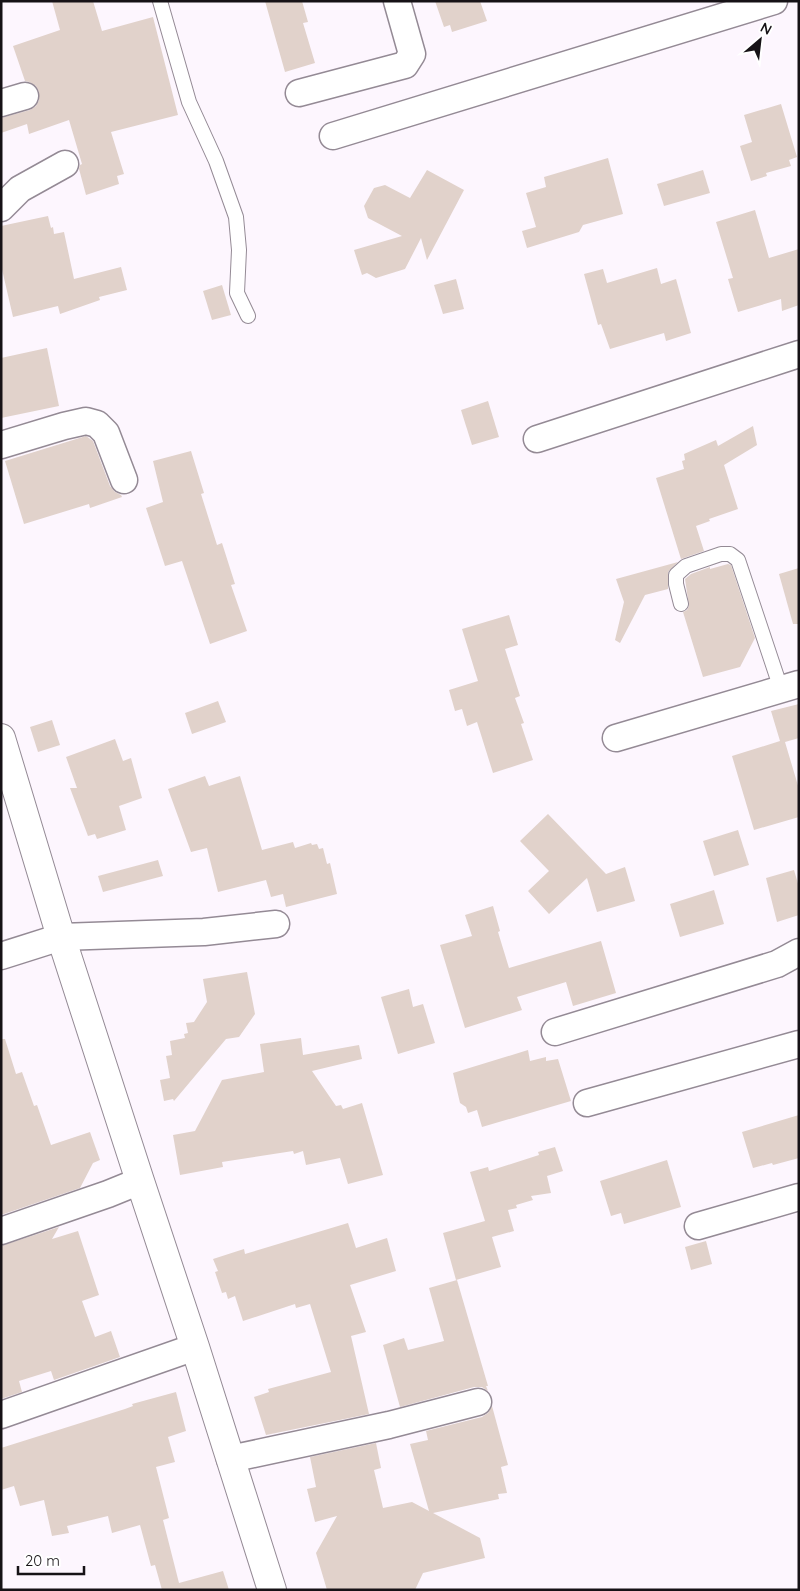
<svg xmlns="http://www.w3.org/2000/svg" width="800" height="1591" font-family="Quicksand,sans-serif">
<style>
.building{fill:#e1d2cb}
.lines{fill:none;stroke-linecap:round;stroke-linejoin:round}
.service-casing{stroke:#948a95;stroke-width:16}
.minor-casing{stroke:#948a95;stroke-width:29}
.tertiary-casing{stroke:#948a95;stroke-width:30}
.service{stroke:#fff;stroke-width:14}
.minor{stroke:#fff;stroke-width:26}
.tertiary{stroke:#fff;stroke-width:28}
</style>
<rect width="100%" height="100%" fill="#fdf6fe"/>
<g class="building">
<path d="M52 1H93L102 31 153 17 178 115 111 132 124 174 117 176 119 184 86 195 79 169 80 165 82 164 69 120 29 134 27 124 1 133V118L30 110 36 106 39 100V92L36 86 29 82 25 81 13 46 60 30Z"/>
<path d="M265 1H302L308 22 303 23 315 63 285 72Z"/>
<path d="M435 1H480L487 21 452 32 450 25 444 27Z"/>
<path d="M781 104 797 157 789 160 791 166 766 173 767 176 751 181 740 146 752 142 744 115Z"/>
<path d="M608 158 623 214 583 225 579 232 527 248 522 231 536 227 526 193 546 187 544 177Z"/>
<path d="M427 170 464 190 427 260 421 238 405 269 376 278 367 273 362 275 354 250 402 236 368 218 364 206 374 188 385 185 410 198Z"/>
<path d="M703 170 710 193 664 206 657 184Z"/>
<path d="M755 210 769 258 799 249V305L782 311 781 299 738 312 728 279 733 278 716 222Z"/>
<path d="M48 216 51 228 53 227 54 234 64 232 74 279 121 267 127 290 99 297 100 300 60 314 58 306 13 317 1 265V226Z"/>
<path d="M657 268 661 284 676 279 691 333 666 341 664 333 610 349 601 324 598 325 584 274 603 269 607 283Z"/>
<path d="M456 279 464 309 443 314 434 285Z"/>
<path d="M222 285 231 315 212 320 203 291Z"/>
<path d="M47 348 59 406 1 418V358Z"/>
<path d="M488 401 499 437 472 445 461 410Z"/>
<path d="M753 426 757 445 724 465 738 509 709 519 710 521 696 526 704 551 681 559 656 478 684 469 682 461 685 460 684 454 716 440 718 446Z"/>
<path d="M86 436 93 441 110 486 115 492 121 495 122 497 90 508 89 504 24 524 5 461Z"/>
<path d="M191 451 204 493 201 494 217 545 222 543 235 584 231 585 247 631 210 644 182 561 165 566 146 508 163 502 153 461Z"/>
<path d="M678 562 668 572V589L645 595 620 643 615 640 624 602 616 579Z"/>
<path d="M728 564 731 565 755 638 740 667 703 677 683 612 687 610 689 606 685 579 691 574 710 567V569Z"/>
<path d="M799 568V624H793L779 574Z"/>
<path d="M509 615 518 645 505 649 520 696 515 698 524 723 521 724 533 760 493 773 477 722 467 726 462 709 455 711 449 690 478 681 462 629Z"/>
<path d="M218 701 226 722 192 734 185 713Z"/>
<path d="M799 704V738L785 742 799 789V817L754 830 732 756 780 741 771 711Z"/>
<path d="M52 720 60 745 38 752 30 727Z"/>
<path d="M115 739 123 761 131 758 142 798 119 806 126 830 97 839 95 834 88 836 70 788H77L66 757Z"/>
<path d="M205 776 209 786 240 776 262 850 293 842 295 848 311 843 312 845 317 844 319 849 323 848 327 864 330 863 337 894 286 907 283 894 271 897 266 880 218 892 207 848 191 852 168 789Z"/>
<path d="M548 814 606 874 625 867 635 901 597 912 587 878 549 914 528 891 549 871 520 841Z"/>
<path d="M738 830 749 865 714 876 703 841Z"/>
<path d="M158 860 163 876 103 892 98 876Z"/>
<path d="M794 870 799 887V915L777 922 766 878Z"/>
<path d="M714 890 724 924 680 937 670 904Z"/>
<path d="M493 906 500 931 498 932 509 968 601 941 616 993 573 1006 566 982 517 997 522 1010 465 1028 440 945 472 936 465 915Z"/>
<path d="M247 972 255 1014 239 1037 226 1039 174 1101 173 1099 164 1101 160 1080 170 1078 166 1056 172 1055 170 1041 185 1038 184 1034 188 1033 186 1023 194 1022 207 1002 203 979Z"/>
<path d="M409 989 413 1007 423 1004 435 1043 398 1054 381 997Z"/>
<path d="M301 1038 303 1055 359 1045 362 1059 312 1071 336 1106 341 1105 343 1109 362 1103 383 1175 348 1184 340 1158 306 1165 303 1151 294 1154 293 1151 222 1162 223 1167 180 1175 173 1135 195 1131 222 1080 264 1072 260 1044Z"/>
<path d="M1 1039H5L16 1074 22 1072 34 1106 37 1105 51 1145 90 1132 100 1160 93 1163 80 1188 1 1215Z"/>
<path d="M528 1050 530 1061 546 1057V1061L558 1059 571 1101 482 1127 477 1110 468 1113 466 1107 460 1103 453 1073Z"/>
<path d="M799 1115V1158L773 1165 772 1163 753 1168 742 1132Z"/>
<path d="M555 1147 563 1171 547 1176 551 1193 531 1196 533 1200 516 1205 517 1208 508 1210 514 1231 492 1237 501 1267 456 1280 443 1233 485 1221 470 1172 488 1167 489 1171 539 1155 538 1152Z"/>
<path d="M667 1160 681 1207 624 1224 621 1213 611 1216 600 1181Z"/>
<path d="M348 1223 356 1248 387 1238 396 1271 350 1285 366 1332 351 1336 369 1414 266 1435 254 1397 269 1392 268 1389 331 1372 310 1304 296 1308 295 1304 243 1321 235 1296 228 1299 226 1292 222 1293 215 1272 218 1271 213 1259 244 1249 245 1254Z"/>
<path d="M59 1227 52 1239 78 1231 99 1295 82 1301 95 1337 111 1331 120 1357 54 1380 51 1371 19 1381 22 1392 1 1399V1246Z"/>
<path d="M706 1241 712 1264 691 1270 685 1247Z"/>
<path d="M457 1280 488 1386H486L488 1391 482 1387H474L400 1407 383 1345 404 1338 408 1350 444 1341 429 1288Z"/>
<path d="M176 1392 186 1431 168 1437 175 1462 156 1467 169 1518 163 1520 179 1583 223 1571 229 1590H162L155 1565 151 1566 140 1525 112 1533 108 1516 67 1526 69 1533 52 1536 44 1500 20 1506 14 1486 1 1490V1448L125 1409 133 1406 132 1404Z"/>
<path d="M492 1406 508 1465 501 1467 507 1493 498 1494 499 1499 433 1513 480 1538 485 1558 423 1573 415 1590H327L316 1553 337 1516 315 1522 307 1489 316 1487 310 1457 376 1443 381 1468 374 1470 383 1508 412 1502 429 1511 410 1444 428 1440 426 1431 482 1417 488 1413Z"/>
</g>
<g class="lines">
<defs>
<g id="service">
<path d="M160 1 189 102 216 161 236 217 239 250 237 293 248 316"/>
<path d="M681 604 676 584V575L686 566 721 554H730L738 560 781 689"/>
</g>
<g id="minor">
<path d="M299 93 405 65 412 54 397 1"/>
<path d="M1 103 25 96"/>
<path d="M333 136 774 1"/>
<path d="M1 208 20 189 65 164"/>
<path d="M537 439 799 354"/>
<path d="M1 445 64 426 86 421 97 424 106 433 124 480"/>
<path d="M616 738 799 684"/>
<path d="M1 956 61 937 204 932 276 924"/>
<path d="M555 1032 777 964 799 952"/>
<path d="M587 1103 799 1044"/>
<path d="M698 1226 799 1197"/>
<path d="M1 1231 108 1194 140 1181"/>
<path d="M1 1415 195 1347"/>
<path d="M230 1459 389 1425 478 1402"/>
</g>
<path id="tertiary" d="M1 738 61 937 140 1181 195 1347 272 1590"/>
</defs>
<use href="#service" class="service-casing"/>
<use href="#minor" class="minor-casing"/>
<use href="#tertiary" class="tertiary-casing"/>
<use href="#service" class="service"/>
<use href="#minor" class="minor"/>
<use href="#tertiary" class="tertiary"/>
</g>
<rect width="800" height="1591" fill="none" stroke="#161216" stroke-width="5"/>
<g transform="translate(760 40) rotate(28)" stroke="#ffffff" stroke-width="4" paint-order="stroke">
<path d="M0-4L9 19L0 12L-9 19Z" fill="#161216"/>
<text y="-8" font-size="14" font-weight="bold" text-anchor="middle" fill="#161216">N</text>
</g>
<path d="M18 1566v8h66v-8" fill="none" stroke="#161216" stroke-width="2.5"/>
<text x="25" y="1566" font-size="15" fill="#161216" stroke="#ffffff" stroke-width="4" paint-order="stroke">20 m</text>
</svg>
